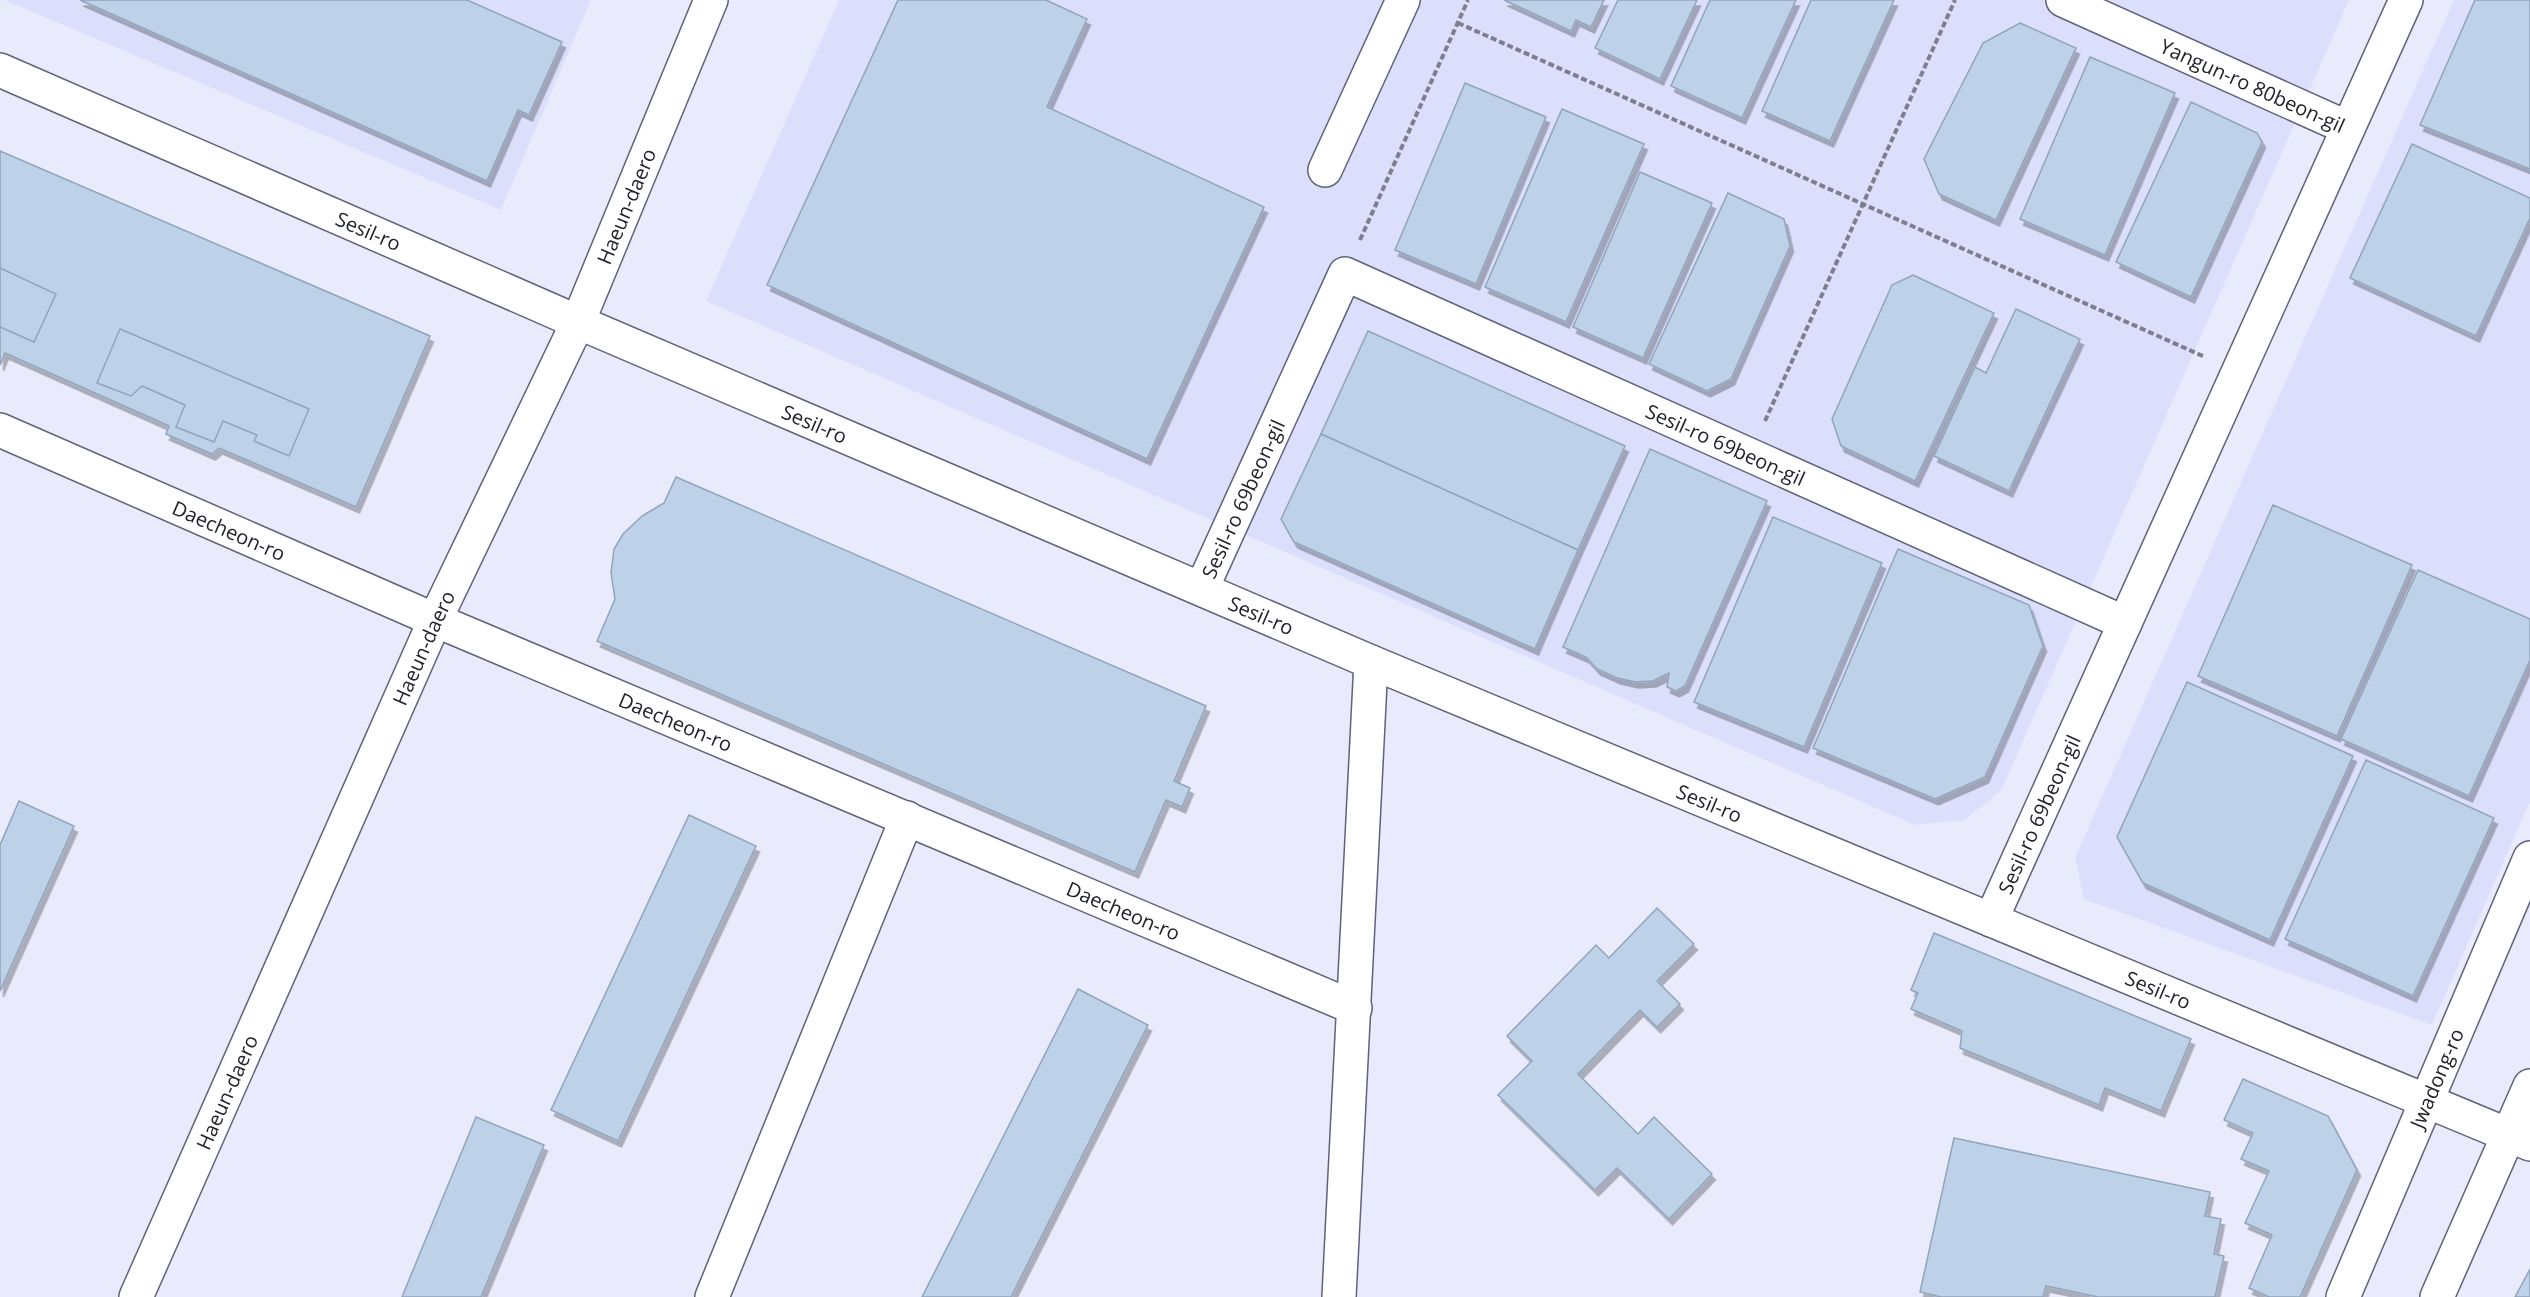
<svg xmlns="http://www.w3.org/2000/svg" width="2530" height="1297" font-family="'Open Sans',sans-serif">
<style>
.built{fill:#dbdffc}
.building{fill:#bdd2e9;stroke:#90a4ba;stroke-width:1.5;filter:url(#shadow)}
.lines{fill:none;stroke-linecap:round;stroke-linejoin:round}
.minor-casing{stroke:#5f627b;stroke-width:36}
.major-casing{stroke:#5f627b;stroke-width:36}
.path{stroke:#7e7f8d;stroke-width:4;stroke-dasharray:6 3;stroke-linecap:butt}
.minor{stroke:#fff;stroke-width:33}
.major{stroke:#fff;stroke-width:33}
.labels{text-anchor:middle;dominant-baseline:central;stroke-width:5;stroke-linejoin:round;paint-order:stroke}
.street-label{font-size:20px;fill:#21222c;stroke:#fafafa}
</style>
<defs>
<filter id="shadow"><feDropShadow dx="3.5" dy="6" stdDeviation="0" flood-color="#0004"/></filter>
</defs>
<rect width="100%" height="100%" fill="#e9ebfd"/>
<g class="built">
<path d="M4 0H591L501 210Z"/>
<path d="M839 0H2349L2001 791 1964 820 1915 825 706 301Z"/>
<path d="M2454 0H2530V802L2432 1025 2084 899 2075 858Z"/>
</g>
<g class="building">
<path d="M80 0H467L562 42 529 115 518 110 487 181Z"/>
<path d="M898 0H1046L1087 19 1047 107 1264 207 1147 459 767 285Z"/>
<path d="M1504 0H1604L1591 27 1576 20 1571 31Z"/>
<path d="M1618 0H1697L1660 79 1595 48Z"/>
<path d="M1710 0H1796L1742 118 1671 86Z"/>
<path d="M1811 0H1894L1830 141 1762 111Z"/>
<path d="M2475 0H2530V169L2420 125Z"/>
<path d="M2020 23 2076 48 1996 220 1939 194 1924 159 1983 43Z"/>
<path d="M2090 57 2175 93 2105 255 2020 219Z"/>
<path d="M1465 83 1546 117 1476 284 1395 250Z"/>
<path d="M2191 102 2257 133 2262 142 2191 297 2116 262Z"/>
<path d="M1562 109 1644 144 1566 322 1485 287Z"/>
<path d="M2412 144 2530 198V218L2476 336 2350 278Z"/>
<path d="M0 151 430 336 356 507 219 448 212 454 166 434 169 426 5 353 0 365Z"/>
<path d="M1640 172 1712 203 1643 358 1573 327Z"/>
<path d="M1728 193 1784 219 1790 246 1731 379 1707 391 1649 364Z"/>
<path d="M0 268 56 294 34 342 0 327Z"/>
<path d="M1913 275 1994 313 1915 481 1841 446 1832 419 1892 285Z"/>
<path d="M2016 309 2080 339 2009 491 1934 456 1975 367 1986 373Z"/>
<path d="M120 329 309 409 289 456 254 441 257 435 223 421 214 442 176 427 185 405 142 386 131 396 97 383Z"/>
<path d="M1368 331 1625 446 1578 550 1321 434Z"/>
<path d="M1321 434 1578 550 1535 649 1294 542 1281 519Z"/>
<path d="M1650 449 1767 501 1685 686 1676 691 1667 687 1669 673 1653 681 1635 682 1617 678 1597 669 1586 657 1563 647Z"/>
<path d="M676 477 1206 706 1174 781 1190 788 1182 807 1166 800 1135 872 597 641 615 599 611 573 614 549 623 534 642 516 664 503Z"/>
<path d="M2273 505 2412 565 2337 736 2198 676Z"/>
<path d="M1773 517 1882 563 1804 747 1694 702Z"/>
<path d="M1898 549 2029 605 2043 646 1985 777 1935 799 1813 748Z"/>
<path d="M2418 570 2530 619V660L2469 796 2341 739Z"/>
<path d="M2187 682 2353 756 2270 940 2143 883 2117 837Z"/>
<path d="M2366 760 2494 818 2413 996 2285 939Z"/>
<path d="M19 801 74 826 0 991V845Z"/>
<path d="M689 815 756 846 618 1141 551 1110Z"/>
<path d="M1657 908 1694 944 1657 981 1680 1004 1657 1027 1640 1010 1578 1074 1638 1134 1654 1117 1712 1174 1669 1219 1617 1168 1595 1190 1498 1095 1532 1061 1507 1036 1596 945 1609 958Z"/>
<path d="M1934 933 2191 1039 2161 1111 2105 1088 2099 1105 1960 1048 1962 1031 1911 1009 1918 993 1911 990Z"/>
<path d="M1078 989 1148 1025 1011 1297H922Z"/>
<path d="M2243 1079 2328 1116 2357 1170 2300 1297H2269L2249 1288 2272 1235 2245 1223 2269 1171 2241 1159 2253 1133 2224 1120Z"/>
<path d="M476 1117 544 1145 481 1297H402Z"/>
<path d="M1954 1138 2210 1192 2205 1216 2221 1219 2214 1254 2224 1256 2215 1297H2098L2046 1286 2043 1297H1941L1920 1292Z"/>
<path d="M2530 1269V1297H2515Z"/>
</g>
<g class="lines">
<defs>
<g id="minor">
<path id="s1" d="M2063 0 2348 128"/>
<path id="s2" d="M0 70 578 322 1371 662 2530 1144"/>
<path d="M1325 170 1403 0"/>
<path id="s3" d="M0 430 435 620 1355 1008"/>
<path id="s4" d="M1202 588 1345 274 2125 623"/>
<path id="s5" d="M1991 920 2406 0"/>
<path d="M712 1297 907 818"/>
<path d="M1339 1297 1371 662"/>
</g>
<g id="major">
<path id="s6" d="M136 1297 435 620 578 322 711 0"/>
<path id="s7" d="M2343 1297 2530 858"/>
<path d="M2437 1297 2530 1086"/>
</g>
</defs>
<use href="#minor" class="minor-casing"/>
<use href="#major" class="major-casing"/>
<g class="path">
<path d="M1458 23 2205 357"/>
<path d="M1360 240 1468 0"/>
<path d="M1765 421 1955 0"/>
</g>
<use href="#minor" class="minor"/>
<use href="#major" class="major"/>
</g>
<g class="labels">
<g class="street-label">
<text stroke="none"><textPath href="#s1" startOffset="208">Yangun-ro 80beon-gil</textPath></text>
<text stroke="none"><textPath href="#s6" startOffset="1196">Haeun-daero</textPath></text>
<text stroke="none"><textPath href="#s2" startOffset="402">Sesil-ro</textPath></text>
<text stroke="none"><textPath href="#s2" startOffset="888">Sesil-ro</textPath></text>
<text stroke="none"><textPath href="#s4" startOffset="762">Sesil-ro 69beon-gil</textPath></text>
<text stroke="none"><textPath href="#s4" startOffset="98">Sesil-ro 69beon-gil</textPath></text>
<text stroke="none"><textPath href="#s3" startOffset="250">Daecheon-ro</textPath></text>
<text stroke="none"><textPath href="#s2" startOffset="1374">Sesil-ro</textPath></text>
<text stroke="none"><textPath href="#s6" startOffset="710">Haeun-daero</textPath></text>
<text stroke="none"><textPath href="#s3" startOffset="736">Daecheon-ro</textPath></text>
<text stroke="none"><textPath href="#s2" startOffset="1860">Sesil-ro</textPath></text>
<text stroke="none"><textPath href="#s5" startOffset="116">Sesil-ro 69beon-gil</textPath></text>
<text stroke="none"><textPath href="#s3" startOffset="1222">Daecheon-ro</textPath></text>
<text stroke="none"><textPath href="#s2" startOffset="2346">Sesil-ro</textPath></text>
<text stroke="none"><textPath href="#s7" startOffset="238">Jwadong-ro</textPath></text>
<text stroke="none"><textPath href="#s6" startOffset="224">Haeun-daero</textPath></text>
</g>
</g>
</svg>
